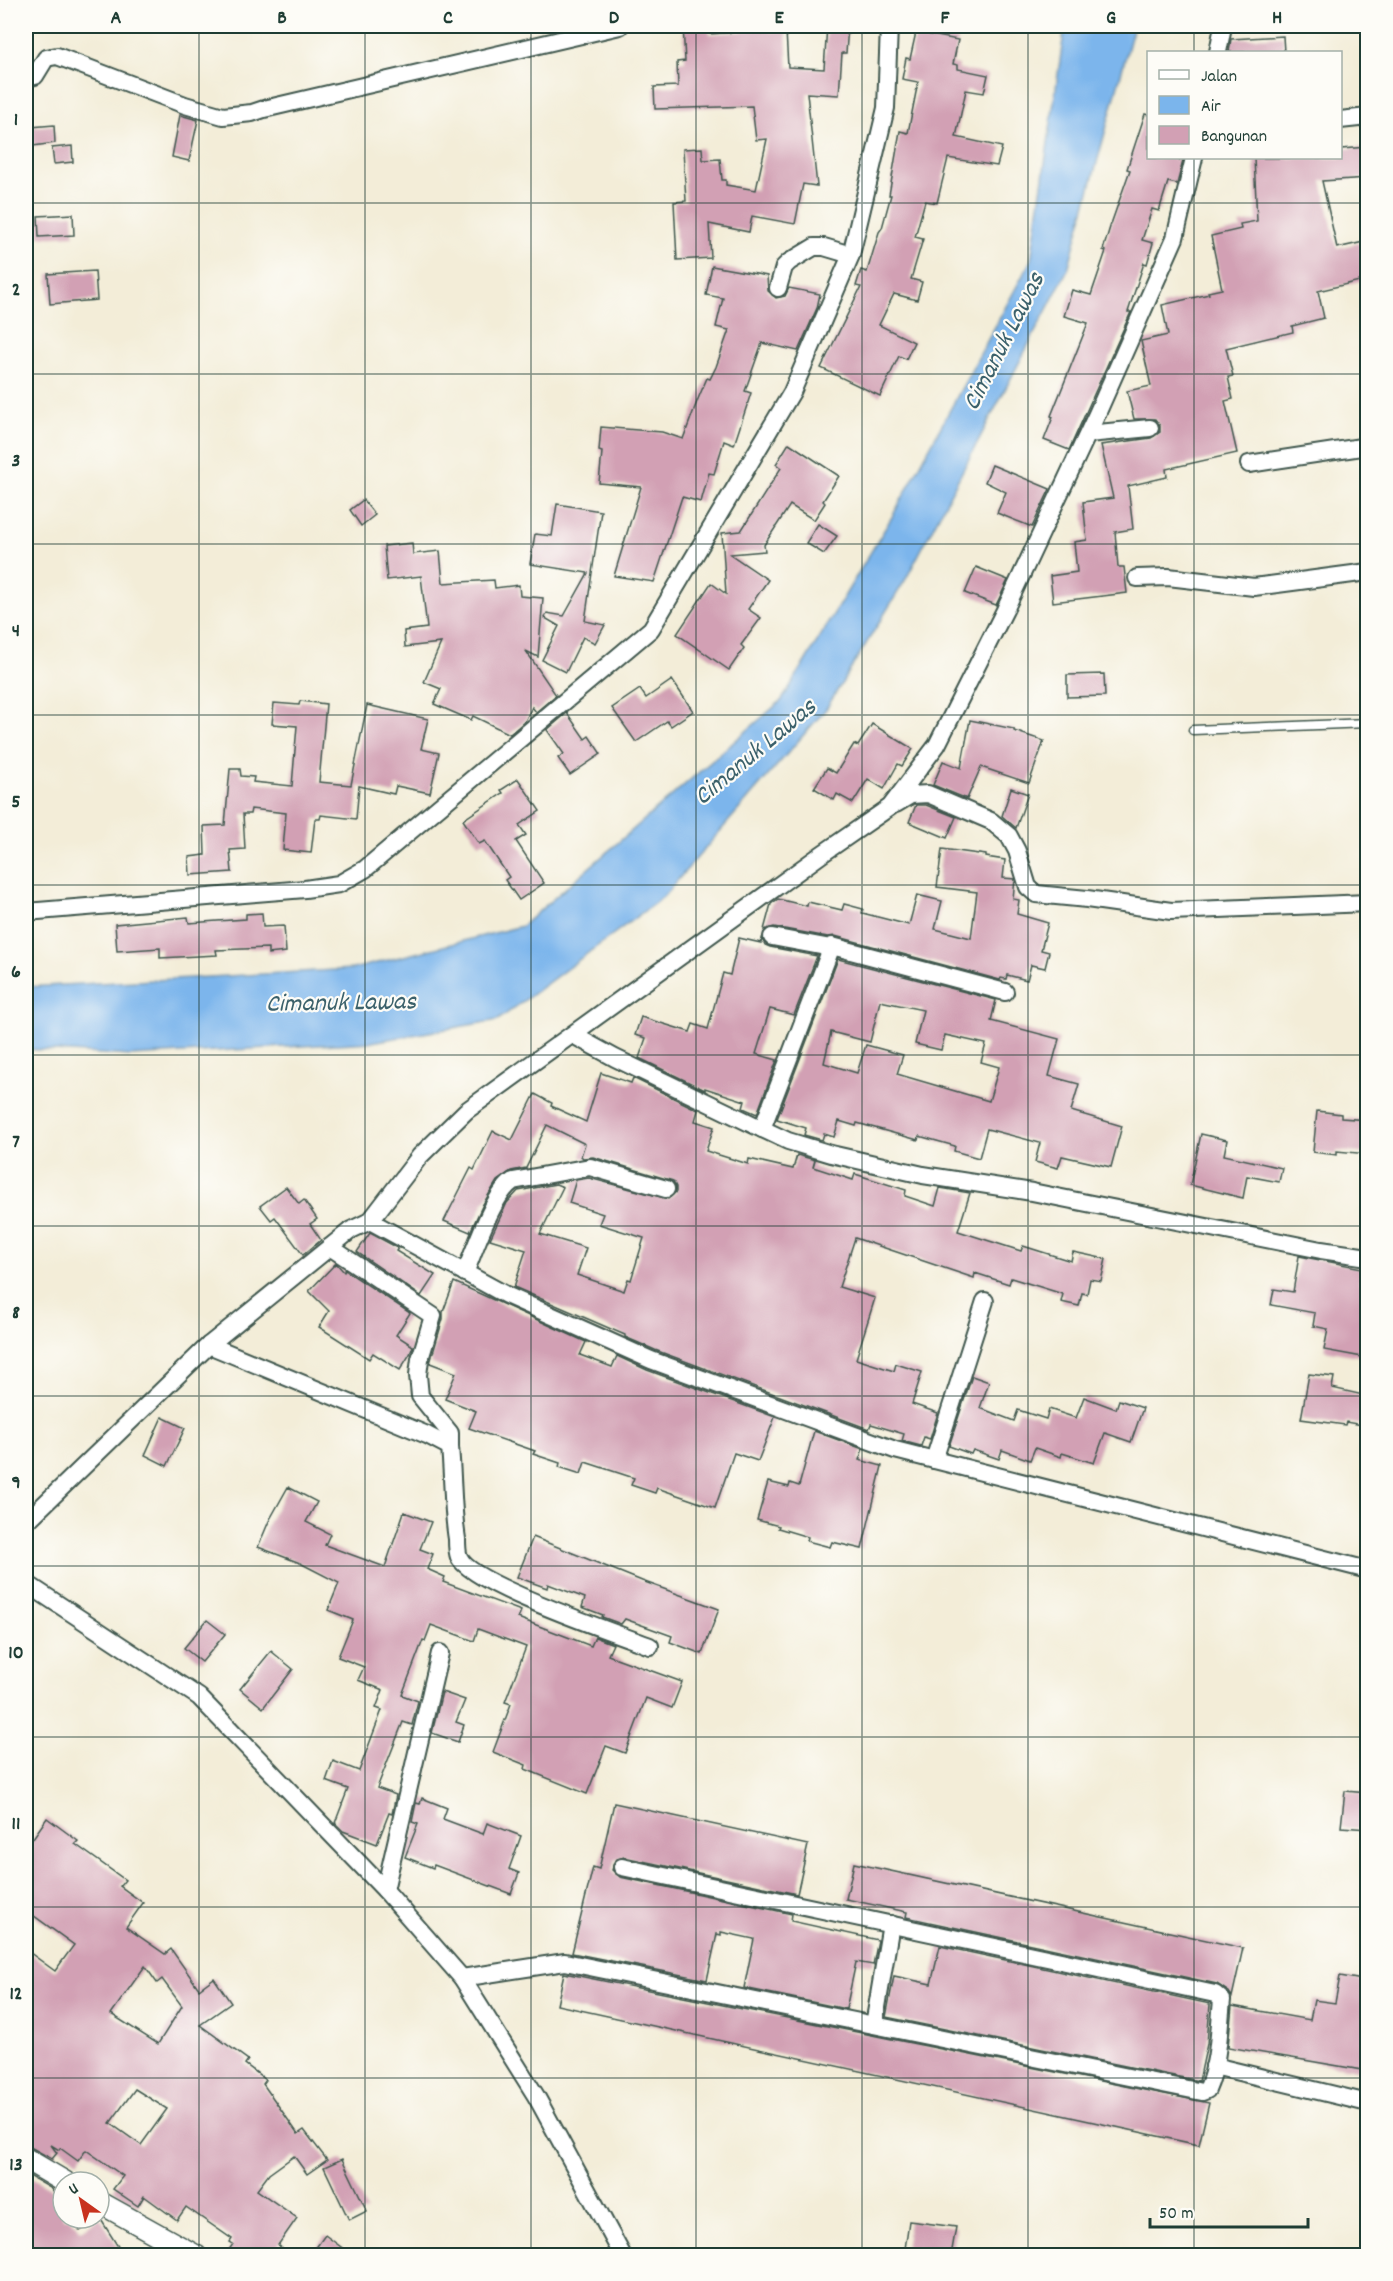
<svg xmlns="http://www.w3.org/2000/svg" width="1393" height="2281" font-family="Dekko,sans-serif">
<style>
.water{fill:#7bb5ec;stroke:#4d7990;stroke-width:1.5}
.building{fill:#d2a0b4;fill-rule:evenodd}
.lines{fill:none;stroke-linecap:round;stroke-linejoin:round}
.service-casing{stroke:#3f574d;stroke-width:11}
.minor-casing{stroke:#3f574d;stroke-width:20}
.tertiary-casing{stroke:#3f574d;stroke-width:24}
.service{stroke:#fff;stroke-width:8}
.minor{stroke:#fff;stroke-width:16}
.tertiary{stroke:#fff;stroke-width:21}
.grid{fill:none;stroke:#1f3d34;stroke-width:1.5;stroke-opacity:0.55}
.labels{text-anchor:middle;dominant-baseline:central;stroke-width:4.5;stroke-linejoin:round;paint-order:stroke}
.water-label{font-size:26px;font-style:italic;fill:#3b616b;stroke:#fdfcf7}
.neatline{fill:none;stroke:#1f3d34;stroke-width:2}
.grid-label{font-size:20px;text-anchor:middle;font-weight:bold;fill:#1f3d34}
</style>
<rect width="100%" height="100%" fill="#fdfcf7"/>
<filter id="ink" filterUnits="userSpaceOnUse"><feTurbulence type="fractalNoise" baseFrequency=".0167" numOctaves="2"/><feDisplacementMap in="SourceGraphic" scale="12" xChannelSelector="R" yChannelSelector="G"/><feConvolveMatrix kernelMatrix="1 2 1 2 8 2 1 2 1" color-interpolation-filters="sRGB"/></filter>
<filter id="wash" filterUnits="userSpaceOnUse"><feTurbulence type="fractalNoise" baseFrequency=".008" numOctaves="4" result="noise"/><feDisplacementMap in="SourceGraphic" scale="24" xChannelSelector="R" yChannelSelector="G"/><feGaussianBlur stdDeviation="1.35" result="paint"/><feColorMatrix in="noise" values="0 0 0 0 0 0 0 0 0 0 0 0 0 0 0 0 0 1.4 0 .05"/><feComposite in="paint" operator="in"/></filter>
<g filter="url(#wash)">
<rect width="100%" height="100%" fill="#f3edd8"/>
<path class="water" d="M1065 26H1134L1068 269 906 579 826 709 663 897 498 1020 372 1042 130 1056 26 1049V987L353 969 522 926 782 700 892 517 1031 260Z"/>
<g id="blocks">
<g class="building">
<path d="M683 26H709L710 34 751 31 750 26H768L769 32 786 31 788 67 824 69 827 26H848L846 53H842L839 95 807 93 817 186 803 184 795 224 752 216 749 232 709 224 711 258 677 260 674 202 686 201 683 149 702 148 703 160 720 159 722 180H726V185L756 190 767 139 756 140 752 106 655 109 654 87 678 86 677 62 685 61Z"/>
<path d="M916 32 958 40 953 64 958 65V69L988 75 984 93 966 90 956 137 1002 147 997 166 948 158 937 203 925 201 915 237 923 239 911 279 922 282 917 300 894 294 879 325 914 342 906 359 899 356 880 396 821 368 861 287 856 286 861 270 867 272 879 232 882 228 891 195H889L900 131 908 133 918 82 902 79 906 58 910 59Z"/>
<path d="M1283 36 1284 52H1229L1231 39Z"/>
<path d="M1145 114 1149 115V158H1173L1183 161 1177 184 1168 182 1159 211 1152 209 1142 240 1153 243 1147 264 1144 263 1128 312H1131L1069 450 1044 440 1053 417 1051 416 1088 323 1064 316 1072 290 1091 295 1106 251 1103 250 1110 227 1130 170 1127 169Z"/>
<path d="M180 115 198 120 189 161 172 157Z"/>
<path d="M54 125 55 143 33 146 31 127Z"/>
<path d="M72 146 73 162 54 164 52 148Z"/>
<path d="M1368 147V178L1322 181 1337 248 1368 241V279L1318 291 1324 318 1292 326 1293 332 1226 348 1233 376 1228 377 1233 399 1225 401 1237 453 1166 469 1167 477 1128 486 1133 529 1115 532 1118 567H1124L1127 593 1053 602 1050 576 1077 572 1074 542 1087 540 1083 502 1113 498 1101 445 1151 438 1160 432V426L1155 419H1134L1127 391 1151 386 1141 341 1168 335 1162 305 1209 294 1208 292 1222 289 1211 236 1241 229 1240 224 1257 221 1254 158H1341V149Z"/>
<path d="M73 214 74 235 39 237 38 216Z"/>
<path d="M712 266 767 276 768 291 776 298 785 296 789 288 820 294 817 308 798 351 762 343 745 391 751 393 734 445 724 441 714 474 709 473 701 502 682 497 654 582 614 576 641 487 599 483 602 452 599 451 601 427 662 432 683 439 698 399 707 378 710 379 716 367 729 330 716 327 723 298 706 295Z"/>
<path d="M95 271 97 300 50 304 48 274Z"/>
<path d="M789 443 839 476 823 501 825 503 814 520 790 505 764 545 765 551 730 554 768 580 748 609 761 618 741 645 744 648 729 670 677 634 711 583 726 594 722 533 741 531 781 468 776 464Z"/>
<path d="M992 465 1050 489 1032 527 997 513 1006 492 985 482Z"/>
<path d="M363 500 375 515 361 526 350 510Z"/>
<path d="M557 504 601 511 585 621 605 625 595 643 583 637 566 672 542 660 559 626 545 618 547 613 564 616 588 573 530 564 535 534 552 536Z"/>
<path d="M818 524 837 536 824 554 806 543Z"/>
<path d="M412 543 413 554 440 551 443 583 494 580 495 588 519 585 520 596 543 598 538 657 526 651 556 695 536 712 532 707 525 721 510 734 473 716 471 720 434 704 441 689 424 682 441 643 405 647 404 631 427 628 421 576 387 580 384 546Z"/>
<path d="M976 567 1008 580 996 605 965 593Z"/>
<path d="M1104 674 1105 696 1067 697V675Z"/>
<path d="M672 680 693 711 671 726 667 721 636 742 612 708 640 689 646 698Z"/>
<path d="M300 701 326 704 319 782 351 785 367 705 428 719 421 749 439 753 430 793 396 786 394 794 359 786 356 819 321 815 320 819H315L311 853 283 850 286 813 251 809 250 814H243L245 849 230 850 232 872 190 875 189 857 205 855 204 826 225 825 230 769H240L241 776 254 777 253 782 292 786 297 726 272 724 274 703 299 705Z"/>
<path d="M567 713 585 739 589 736 601 754 570 775 558 758 564 754 547 730Z"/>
<path d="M970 720 1014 729V731L1044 741 1029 783 981 767 967 799 933 785 943 761 961 768Z"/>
<path d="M872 724 913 749 902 766 898 764 884 789 868 779 853 803 837 794 834 800 814 788 827 768 836 773 854 744 858 746Z"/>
<path d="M518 779 540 811 519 825 526 835 516 841 544 883 519 900 505 880 509 877 485 841 479 844 463 820 503 793 501 790Z"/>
<path d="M1011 788 1028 794 1016 828 1002 816Z"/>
<path d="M916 805H926L956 817 947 838 909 822Z"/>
<path d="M942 849 986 855V857L1005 860 1003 878 1015 879 1013 899 1019 900 1017 914 1048 923 1041 950 1049 952 1045 968 1031 965 1027 980 1007 975 1006 979 1001 978 1000 980 835 936 828 937 774 927 764 930 771 904 778 899 807 906 808 902 842 910 844 904 863 909 862 913 909 925 917 895 942 901 935 929 971 938 977 892 937 887Z"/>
<path d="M262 913 263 927 284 926 286 952 268 954V948L216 950 217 955 160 958V948L117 951 115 924 188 917 189 923 246 919V914Z"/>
<path d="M739 938 761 943 762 939 765 945 770 947 817 956 794 1015 770 1009 756 1054 777 1060 757 1114 743 1108 745 1101 705 1088V1090L639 1058 646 1038 635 1035 641 1017 690 1032 693 1024 708 1029 723 973 730 975Z"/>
<path d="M838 959 996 1000 991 1021 1059 1039 1049 1076 1079 1084 1071 1111 1122 1126 1111 1167 1062 1156 1058 1168 1035 1162 1040 1143 987 1129 979 1158 954 1151 955 1146 919 1136 918 1140 857 1123 856 1126 839 1121 834 1137 824 1134 822 1140 804 1135 806 1128 777 1119ZM880 1001 923 1010 915 1044 941 1050 945 1035 986 1044 981 1062 999 1067 989 1101 897 1074 903 1055 866 1045 857 1073 824 1063 831 1032 870 1042Z"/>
<path d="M601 1073 631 1083 633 1078 698 1110 695 1121 714 1127 706 1151 748 1164 749 1159 793 1169 797 1155 815 1160 813 1167 853 1180 855 1174 906 1190 905 1196 935 1206 940 1188 970 1193 958 1231 1021 1251 1023 1246 1071 1261 1073 1252 1106 1259 1101 1281 1090 1279 1087 1294 1082 1293 1079 1306 1061 1302 1063 1294 1011 1278 1009 1284 975 1273 974 1278 855 1238 839 1287 875 1298 856 1359 894 1371 896 1364 922 1372 912 1404 938 1413 930 1439 924 1437 921 1446 902 1441 904 1434 871 1424 869 1429 655 1350 625 1337V1335L514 1287 526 1250 490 1239 507 1203 518 1191 556 1184 563 1187 540 1234 586 1248 577 1275 624 1291 628 1279 631 1280 644 1238 599 1224 603 1214 569 1203 576 1180 589 1178 668 1199 676 1192V1187L673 1181 593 1157 583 1158 581 1156 585 1144 547 1125 526 1168 511 1171 497 1181 483 1204 470 1232 444 1221 471 1168 474 1170 493 1131 512 1140 535 1094 552 1103 551 1106 586 1122Z"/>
<path d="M1317 1111 1341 1114V1118L1368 1120V1154L1337 1151V1155L1313 1152Z"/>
<path d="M1201 1134 1227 1140 1224 1155 1282 1168 1279 1182 1247 1176 1243 1198 1190 1185Z"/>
<path d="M286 1187 299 1204 304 1200 317 1219 310 1224 321 1240 303 1255 275 1217 271 1220 260 1206Z"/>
<path d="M370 1233 398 1248 396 1251 435 1275 421 1296 357 1252Z"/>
<path d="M1299 1256 1362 1268 1359 1284 1368 1285V1358L1324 1350 1328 1329 1313 1326 1315 1313 1271 1305 1274 1289 1293 1292Z"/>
<path d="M336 1263 344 1272 345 1270 410 1313 396 1335 413 1346 410 1354 400 1370 373 1353 369 1359 319 1327 329 1311 309 1291Z"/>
<path d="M454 1282 586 1342 580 1355 612 1367 617 1356 647 1370 775 1417 758 1461 734 1453 715 1508 657 1488 655 1493 631 1485 634 1478 585 1462 581 1474 559 1467 560 1463 533 1454 535 1451 469 1428 476 1411 445 1399 456 1373 430 1363 443 1319V1312Z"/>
<path d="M1309 1374 1334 1377 1332 1388 1368 1396V1426L1346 1422 1345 1425 1301 1419Z"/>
<path d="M972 1376 989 1382 980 1408 1014 1421 1018 1410 1046 1419 1049 1409 1076 1418 1084 1397 1116 1409 1119 1400 1143 1408 1131 1442 1105 1433 1094 1463 1062 1453 1061 1457 1035 1448 1030 1460 1002 1450 999 1459 973 1450 971 1454 949 1446Z"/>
<path d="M162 1417 185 1428 167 1466 145 1455Z"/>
<path d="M814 1431 863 1449 859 1460 882 1466 862 1549 832 1542 830 1547 807 1541 808 1537 778 1528 779 1526 757 1520 768 1482 789 1487 790 1483 799 1486Z"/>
<path d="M288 1487 317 1502 306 1522 330 1534 325 1545 385 1567 404 1512 431 1522 420 1549 433 1554 427 1569 445 1577 443 1582 521 1611 518 1618 591 1646 595 1637 613 1644 608 1655 682 1682 672 1708 646 1698 625 1753 606 1746 587 1794 525 1769 526 1765 493 1752 511 1704 505 1702 526 1647 478 1629 474 1641 431 1625 425 1641 423 1640 402 1695 418 1701 412 1725 403 1722 377 1788 396 1795 392 1814 389 1813 377 1844 343 1831 335 1823 348 1789 326 1781 333 1761 359 1771 382 1710 376 1708 383 1690 358 1680 364 1667 338 1657 353 1620 328 1610 339 1583 300 1563 258 1547 269 1521Z"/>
<path d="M533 1537 642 1581 719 1609 702 1654 670 1642 672 1636 625 1619 621 1624 602 1617 603 1615 582 1607 585 1598 548 1584 547 1588 517 1577Z"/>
<path d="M207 1620 225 1634 202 1662 184 1648Z"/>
<path d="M271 1651 293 1669 263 1708 240 1689Z"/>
<path d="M442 1692 465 1700 456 1722 464 1725 458 1742 432 1733Z"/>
<path d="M1345 1791 1368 1793V1829L1341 1827Z"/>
<path d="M422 1798 447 1808 443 1819 483 1834 487 1823 521 1836 509 1869 519 1873 511 1894 434 1865 433 1868 405 1857 418 1824 412 1822 416 1803 420 1804Z"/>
<path d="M614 1803 808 1845 797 1894 624 1857 615 1860 612 1870 620 1877 792 1914 791 1921 878 1940 873 1965 856 1962 846 2009 744 1988 754 1939 721 1932V1935L717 1934 707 1980 572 1953 593 1867 599 1869Z"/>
<path d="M47 1818 78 1841 75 1844 125 1880 120 1886 143 1903 126 1927 165 1954 171 1949 199 1989 214 1978 231 2003 200 2025 248 2060 245 2064 266 2080 263 2084 298 2134 304 2130 327 2160 307 2174 294 2156 269 2174 257 2190 297 2218 278 2245 292 2256H225L233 2244 230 2242 232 2239 186 2207 177 2220 144 2196 138 2206 113 2189 123 2176 86 2150 78 2161 60 2148 59 2150 51 2145 57 2153 52 2159 32 2148 26 2146V1950L55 1971 74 1945 26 1910V1848ZM145 1966 157 1983 162 1979 182 2006 158 2044 111 2014ZM135 2089 167 2109 141 2145 110 2123Z"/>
<path d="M854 1863 1243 1948 1232 1997 1229 1992 1217 1984 906 1917 907 1912 846 1899Z"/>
<path d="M940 1946 1210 2004 1207 2044 1199 2081 886 2017 894 1976 931 1984Z"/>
<path d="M564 1973 1209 2103 1199 2145 557 2005Z"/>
<path d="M1340 1976 1368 1981V2071L1228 2047 1232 2006 1310 2020 1314 2000 1335 2003Z"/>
<path d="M342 2159 367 2211 349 2220 324 2167Z"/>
<path d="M26 2174 52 2189 63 2206V2218H71L80 2231 100 2218 124 2256H26Z"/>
<path d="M909 2221 956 2227 951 2256H904Z"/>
<path d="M325 2235 353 2256H310Z"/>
</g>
</g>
</g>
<g filter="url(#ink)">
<use href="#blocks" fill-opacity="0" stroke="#3f574d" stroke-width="1.5"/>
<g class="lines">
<defs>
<path id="service" d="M1193 730 1368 723"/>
<g id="minor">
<path d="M1218 52 1223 26"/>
<path d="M26 78 35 76 46 58 57 56 185 105 223 116 252 113 264 109 620 26"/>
<path d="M1340 120 1368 117"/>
<path d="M778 288 784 267 789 262 814 247H824L851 255"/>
<path d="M1088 434 1150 428"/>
<path d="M1249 464 1368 446"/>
<path d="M1137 578 1168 577 1254 587 1368 572"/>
<path d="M896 804 911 795 928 794 991 821 1009 836 1017 851 1028 887 1036 894 1087 899 1171 911 1368 903"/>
<path d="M26 912 305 889 339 884 365 869 651 629 792 392 851 255 886 108 889 26"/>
<path d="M772 937 831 948"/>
<path d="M573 1035 615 1058 756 1126 788 1141 831 1154 923 1175 1032 1192 1321 1250 1368 1257"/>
<path d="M762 1129 832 946 1005 992"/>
<path d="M370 1221 420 1156 466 1111 822 854 890 807 937 745 1005 610 1097 414 1175 238 1194 158"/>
<path d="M330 1247 433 1316 420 1359 418 1375 420 1396 450 1433V1447"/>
<path d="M465 1273C475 1249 493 1194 513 1181L590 1167 666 1189"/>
<path d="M209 1345 427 1435 450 1447C453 1478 452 1508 457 1539 457 1545 457 1552 459 1557 470 1584 618 1634 650 1646"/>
<path d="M934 1460 985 1301"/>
<path d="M26 1522 209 1345 351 1230 370 1221 506 1295 651 1360 895 1450 1368 1570"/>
<path d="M26 1583 199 1697 385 1890 462 1978 536 2096 623 2256"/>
<path d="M385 1890 440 1653"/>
<path d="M462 1978 565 1962 1202 2092 1207 2090C1219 2063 1219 2029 1222 2000L1215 1994 622 1867"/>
<path d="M874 2025 891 1924"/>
<path d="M1214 2066 1368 2103"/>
</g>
<g id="tertiary">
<path d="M26 2159 65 2182"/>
<path d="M99 2202 196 2256"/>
</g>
</defs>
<use href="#service" class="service-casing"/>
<use href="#minor" class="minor-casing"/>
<use href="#tertiary" class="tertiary-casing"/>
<use href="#service" class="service"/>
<use href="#minor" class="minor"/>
<use href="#tertiary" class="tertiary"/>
</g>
</g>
<path class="grid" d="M199 26V2256M365 26V2256M531 26V2256M696 26V2256M862 26V2256M1028 26V2256M1194 26V52M1194 158V2256M26 203H1368M26 374H1368M26 544H1368M26 715H1368M26 885H1368M26 1055H1368M26 1226H1368M26 1396H1368M26 1566H1368M26 1737H1368M26 1907H1368M26 2078H1368"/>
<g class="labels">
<g class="water-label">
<text transform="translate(1005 342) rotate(-63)">Cimanuk Lawas</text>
<text transform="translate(756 753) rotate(-40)">Cimanuk Lawas</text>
<text transform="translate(341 1004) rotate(-1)">Cimanuk Lawas</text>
</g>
</g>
<rect width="1393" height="2281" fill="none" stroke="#fdfcf7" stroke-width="66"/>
<rect x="1147" y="51" width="195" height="108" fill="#fdfcf7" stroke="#a4b0a9" stroke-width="1.5"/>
<rect x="1159" y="70" width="30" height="9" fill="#ffffff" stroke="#a4b0a9" stroke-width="1.5"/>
<text x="1201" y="81" font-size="18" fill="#1f3d34">Jalan</text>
<rect x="1159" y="96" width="30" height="18" fill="#7bb5ec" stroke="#a4b0a9" stroke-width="1.5"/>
<text x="1201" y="111" font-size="18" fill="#1f3d34">Air</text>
<rect x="1159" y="126" width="30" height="18" fill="#d2a0b4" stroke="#a4b0a9" stroke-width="1.5"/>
<text x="1201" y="141" font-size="18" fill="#1f3d34">Bangunan</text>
<g transform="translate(81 2200) rotate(326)"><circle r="28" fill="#fdfcf7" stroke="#a4b0a9" stroke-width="1.5"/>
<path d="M0-4.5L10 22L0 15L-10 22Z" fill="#c8321e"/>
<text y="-9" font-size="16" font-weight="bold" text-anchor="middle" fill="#1f3d34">U</text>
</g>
<path d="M1150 2218v9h158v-9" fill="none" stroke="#1f3d34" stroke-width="3"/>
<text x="1159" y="2218" font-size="18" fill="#1f3d34" stroke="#fdfcf7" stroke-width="4.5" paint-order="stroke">50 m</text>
<rect x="33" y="33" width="1327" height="2215" class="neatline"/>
<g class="grid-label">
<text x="116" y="23">A</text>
<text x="282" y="23">B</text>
<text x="448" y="23">C</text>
<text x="614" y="23">D</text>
<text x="779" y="23">E</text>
<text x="945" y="23">F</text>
<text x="1111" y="23">G</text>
<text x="1277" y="23">H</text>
<text x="16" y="125">1</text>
<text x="16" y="295">2</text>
<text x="16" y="466">3</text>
<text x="16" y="636">4</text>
<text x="16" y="807">5</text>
<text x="16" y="977">6</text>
<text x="16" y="1147">7</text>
<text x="16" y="1318">8</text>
<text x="16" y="1488">9</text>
<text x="16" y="1658">10</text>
<text x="16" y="1829">11</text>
<text x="16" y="1999">12</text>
<text x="16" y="2170">13</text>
</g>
</svg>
